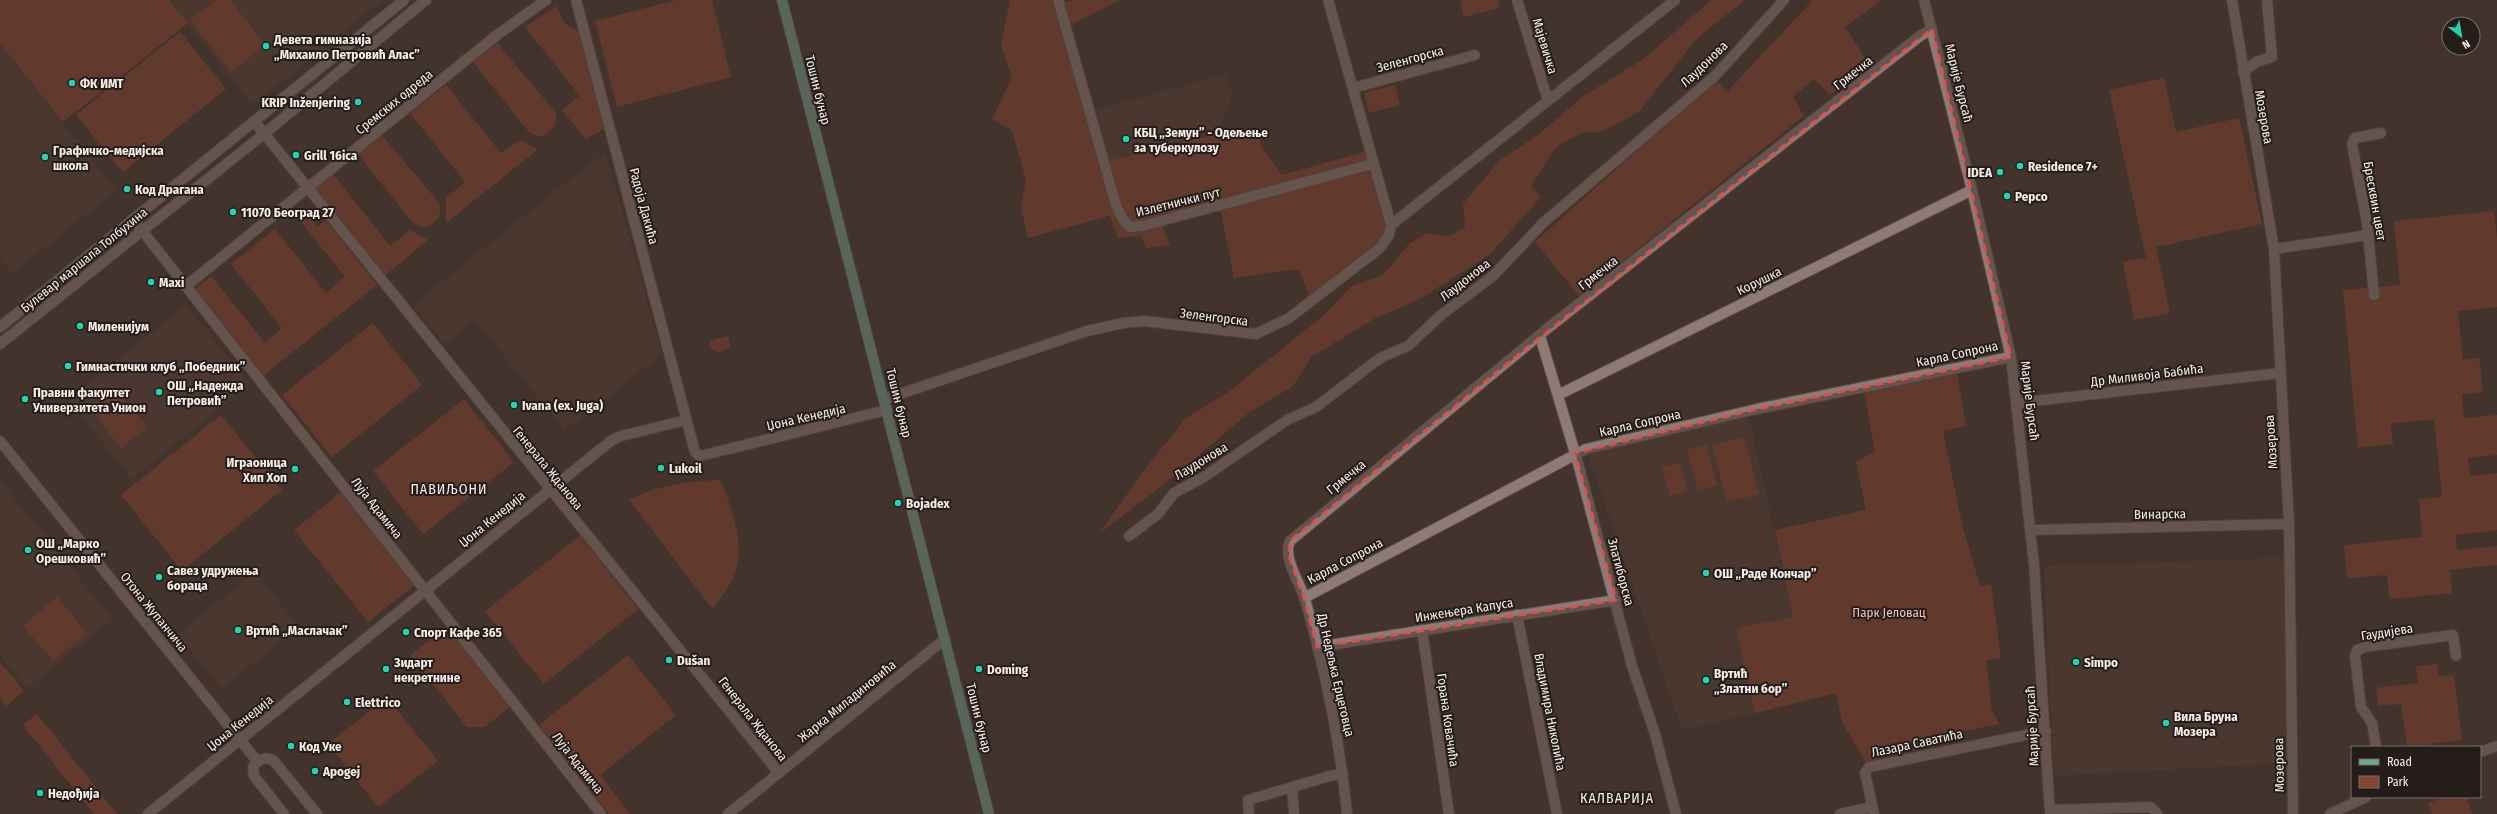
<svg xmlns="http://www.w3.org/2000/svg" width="2497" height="814" font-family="'Fira Sans Condensed',sans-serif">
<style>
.built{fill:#533d34}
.green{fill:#85442d}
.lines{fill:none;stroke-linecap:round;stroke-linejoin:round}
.minor-casing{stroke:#5f514c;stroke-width:12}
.major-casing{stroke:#5f514c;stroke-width:12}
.minor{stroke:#8f7b75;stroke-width:10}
.major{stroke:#6fa391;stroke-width:10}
.marked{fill:none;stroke:#dd4f4e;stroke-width:3;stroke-dasharray:8 5;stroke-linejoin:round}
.poi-dot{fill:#21d5af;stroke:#241d1a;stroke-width:1.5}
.labels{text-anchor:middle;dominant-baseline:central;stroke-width:4;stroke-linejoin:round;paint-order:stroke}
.poi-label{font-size:13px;font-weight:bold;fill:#f7ece8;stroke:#241d1a;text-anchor:start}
.street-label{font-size:13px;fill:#f7ece8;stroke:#241d1a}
.park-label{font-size:13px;fill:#f0c2b2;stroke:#241d1a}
.neighbourhood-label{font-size:14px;letter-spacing:1px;fill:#f7ece8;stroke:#241d1a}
</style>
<rect width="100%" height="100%" fill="#44332d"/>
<g class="built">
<path d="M169 0H382L299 68 251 104Z"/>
<path d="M0 43 116 191 12 273 0 259Z"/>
<path d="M1226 75 1232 94 1217 134 1104 162 1090 110Z"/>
<path d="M605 152 662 354 564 431 475 319 444 344 413 305Z"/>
<path d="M186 305 250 384 132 479 68 400Z"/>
<path d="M1749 417 1793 617 1736 628 1755 713 1682 730 1588 454Z"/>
<path d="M0 481 112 619 27 688 0 655Z"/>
<path d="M2284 558 2289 763 2054 776 2044 566Z"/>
<path d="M255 572 298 626 222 689 177 634Z"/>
</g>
<g class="green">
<path d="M0 0H169L188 23 63 122 0 43Z"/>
<path d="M216 0H230L265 45 231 72 190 20Z"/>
<path d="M677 0H712L731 77 617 107 595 21Z"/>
<path d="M1010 0H1058L1060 4 1074 0H1120L1067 27 1104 162 1217 134 1255 127 1263 149 1282 175 1368 151 1389 235 1322 293 1309 295 1299 269 1234 278 1220 208 1162 225 1170 245 1146 248 1141 236 1118 238 1109 216 1028 238 1021 208 1026 180 1012 130 992 119 1012 78 1001 45Z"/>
<path d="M1460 0H1498L1500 8 1464 17Z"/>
<path d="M1711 0H1745L1696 39 1640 111 1604 131 1580 133 1555 148 1531 186 1541 197 1489 255 1418 300 1372 320 1311 357 1293 386 1250 412 1167 482 1099 534 1142 473 1185 419 1227 393 1324 315 1352 286 1383 275 1410 243 1427 233 1448 237 1465 227 1463 204 1500 160 1538 135 1582 97 1645 58Z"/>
<path d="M1813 0H1882L1845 27 1868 63 1830 95 1814 79 1793 97 1804 116 1579 296 1535 242 1716 80 1727 92Z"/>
<path d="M556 6 564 23 580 33 606 128 586 139 562 110 580 96 525 27Z"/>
<path d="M180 32 226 89 123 172 76 115Z"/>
<path d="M497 43 556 113C557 127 553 131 540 137L529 132 473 62Z"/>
<path d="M2164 78 2176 132 2239 118 2262 224 2156 247 2170 313 2134 320 2123 262 2146 258 2109 90Z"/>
<path d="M446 85 501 153 520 140 538 149 446 223V198L465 182 410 113Z"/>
<path d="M1395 85 1400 105 1369 113 1364 93Z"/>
<path d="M381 134 440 204C441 218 437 222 424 228L413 223 357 153Z"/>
<path d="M333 174 390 246 410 230 428 240 383 277 313 190Z"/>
<path d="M301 207 317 227 326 220 377 285 260 378 191 292 211 276 265 343 282 328 231 264 275 229 326 293 345 277 294 213Z"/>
<path d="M2494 211 2497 238V307L2458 311 2463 360 2479 358 2483 392 2462 394 2464 418 2497 415V455L2468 458 2470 476 2497 473V530L2456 535 2457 550 2497 546V565L2450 570 2452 593 2390 599 2387 575 2347 578 2344 545 2422 537 2419 499 2442 497 2434 419 2391 424 2393 444 2358 448 2343 290 2400 285 2394 221Z"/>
<path d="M373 323 422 385 332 457 282 395Z"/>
<path d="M728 336 730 346 718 353 711 349 710 341Z"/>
<path d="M1956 368 1966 426 1943 431 1962 524 1980 586 1991 584 2001 658 1986 660 1992 711 1999 724 1879 748 1881 763 1869 767 1842 722 1836 693 1755 713 1736 628 1793 617 1775 530 1866 510 1856 462 1875 451 1863 387Z"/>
<path d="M114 387 147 427 121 448 89 407Z"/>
<path d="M464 399 514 462 423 534 373 471Z"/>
<path d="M221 415 282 490 182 571 121 495Z"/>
<path d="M1744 437 1759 494 1727 502 1712 445Z"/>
<path d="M1706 445 1717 485 1698 490 1687 450Z"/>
<path d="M1680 463 1688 491 1670 496 1662 468Z"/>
<path d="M719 480C726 489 728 501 732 512 744 552 741 577 712 608L629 500C655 486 690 481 719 480Z"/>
<path d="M341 492 415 585 368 622 294 530Z"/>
<path d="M580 536 638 609 544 684 485 611Z"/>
<path d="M57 597 87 633 53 661 23 626Z"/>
<path d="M450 625 512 705 485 727H467L410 655Z"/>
<path d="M628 655 676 715 600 775 630 814H609L539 725Z"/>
<path d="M0 662 24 691 6 706 0 698Z"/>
<path d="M2437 664 2439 677 2454 675 2462 740 2407 747 2401 704 2378 706 2376 688 2418 683 2416 666Z"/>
<path d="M387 697 438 761 378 807 328 744Z"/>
<path d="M37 714 117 814H94L23 725Z"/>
<path d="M2446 797H2466L2472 814H2432L2428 803Z"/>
</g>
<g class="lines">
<defs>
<g id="minor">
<path d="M576 0 695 452 700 456 887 410"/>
<path d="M1058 0 1116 205 1123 220 1130 227 1142 226 1372 164"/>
<path d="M1517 0 1548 101"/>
<path d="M1924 0 1972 190 2011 357 2034 565 2050 814"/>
<path d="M2232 0 2274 249 2289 524 2293 814"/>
<path d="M2243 72 2256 62 2272 57 2267 0"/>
<path d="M1353 88 1475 55"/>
<path d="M254 121 779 773"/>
<path d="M133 219 601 814"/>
<path d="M1391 225 1675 0"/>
<path d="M2274 249 2369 235"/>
<path d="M186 286 497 35 546 0"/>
<path d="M2374 295 2367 223 2352 144 2355 138 2381 133"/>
<path d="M0 327 404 0"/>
<path d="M1540 336 1578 463 1632 666 1655 734 1676 814"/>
<path d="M0 344 264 134 426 0"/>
<path d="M1558 395 1972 190"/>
<path d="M885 399 1087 331 1123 323 1144 321 1256 334 1289 318 1380 248 1389 235 1391 225 1328 0"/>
<path d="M2017 403 2280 373"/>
<path d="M0 441 257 761"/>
<path d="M2031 530 2289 524"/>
<path d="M1129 536 1158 514 1174 493 1204 477 1287 420 1316 407 1380 358 1408 346 1441 315 1493 276 1543 223 1716 75 1784 0"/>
<path d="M1304 598 1586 449 1757 409 2011 357"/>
<path d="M1517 615 1557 814"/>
<path d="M1422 630 1449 814"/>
<path d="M1317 647 1616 600"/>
<path d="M2376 747 2372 723 2361 707 2355 656 2357 650 2365 647 2453 635 2456 656"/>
<path d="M2480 752 2497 746"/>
<path d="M1292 787 1294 814"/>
<path d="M2050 810 2151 807 2157 814"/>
<path d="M148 814 612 440 621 436 686 420"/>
<path d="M284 814 254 776 253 767C258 759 266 756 274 761L317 814"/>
<path d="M728 814 945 639"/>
<path d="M1249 814 1248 800 1330 776 1343 774"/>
<path d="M1347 814C1340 741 1325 669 1305 599 1300 583 1282 557 1290 541L1548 328 1920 36 1932 29"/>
<path d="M1840 814 1872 807"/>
<path d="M1874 814 1865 773 1869 767 2046 731"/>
<path d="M2330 814 2366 797"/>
</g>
<path id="major" d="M782 0 989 814"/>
</defs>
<use href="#minor" class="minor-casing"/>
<use href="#major" class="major-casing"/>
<use href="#minor" class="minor"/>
<use href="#major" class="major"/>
</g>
<path d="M0 0H2497V814H0ZM1932 29 2011 357 1757 409 1575 453 1616 600 1317 647 1304 598 1289 556 1290 541 1528 347Z" fill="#44332d" fill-opacity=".55" fill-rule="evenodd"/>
<path class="marked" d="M1932 29 2011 357 1757 409 1575 453 1616 600 1317 647 1304 598 1289 556 1290 541 1528 347Z"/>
<g class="poi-dot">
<circle cx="266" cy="46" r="4"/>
<circle cx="72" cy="83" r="4"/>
<circle cx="358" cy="102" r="4"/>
<circle cx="1126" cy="139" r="4"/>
<circle cx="296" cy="155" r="4"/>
<circle cx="45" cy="157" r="4"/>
<circle cx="2020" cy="166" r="4"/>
<circle cx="2000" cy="172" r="4"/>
<circle cx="127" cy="189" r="4"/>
<circle cx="2007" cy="196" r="4"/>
<circle cx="233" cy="212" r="4"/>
<circle cx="151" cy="282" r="4"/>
<circle cx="80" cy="326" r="4"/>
<circle cx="68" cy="366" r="4"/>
<circle cx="159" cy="392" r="4"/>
<circle cx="25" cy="399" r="4"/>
<circle cx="514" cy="405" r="4"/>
<circle cx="661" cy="468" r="4"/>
<circle cx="295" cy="469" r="4"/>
<circle cx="898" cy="503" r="4"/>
<circle cx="28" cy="550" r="4"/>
<circle cx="1706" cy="573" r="4"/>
<circle cx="159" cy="577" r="4"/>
<circle cx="238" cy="630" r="4"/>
<circle cx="406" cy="632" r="4"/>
<circle cx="669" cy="660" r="4"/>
<circle cx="2076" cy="662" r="4"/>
<circle cx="386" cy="669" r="4"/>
<circle cx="979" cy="669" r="4"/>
<circle cx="1706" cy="680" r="4"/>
<circle cx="347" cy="702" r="4"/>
<circle cx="2166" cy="723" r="4"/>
<circle cx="291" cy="746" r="4"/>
<circle cx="315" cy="771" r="4"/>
<circle cx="40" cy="793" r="4"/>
</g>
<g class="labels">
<g class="poi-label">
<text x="274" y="39">Девета гимназија<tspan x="274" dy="15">„Михаило Петровић Алас”</tspan></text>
<text x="80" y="83">ФК ИМТ</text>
<text x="350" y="102" text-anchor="end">KRIP Inženjering</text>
<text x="1134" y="132">КБЦ „Земун” - Одељење<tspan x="1134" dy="15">за туберкулозу</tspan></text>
<text x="53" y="150">Графичко-медијска<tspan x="53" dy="15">школа</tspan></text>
<text x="304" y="155">Grill 16ica</text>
<text x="2028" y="166">Residence 7+</text>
<text x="1992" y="172" text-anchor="end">IDEA</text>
<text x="135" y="189">Код Драгана</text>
<text x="2015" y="196">Pepco</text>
<text x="241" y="212">11070 Београд 27</text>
<text x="159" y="282">Maxi</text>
<text x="88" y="326">Миленијум</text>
<text x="76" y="366">Гимнастички клуб „Победник”</text>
<text x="167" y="385">ОШ „Надежда<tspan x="167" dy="15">Петровић”</tspan></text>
<text x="33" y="392">Правни факултет<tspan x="33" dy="15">Универзитета Унион</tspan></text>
<text x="522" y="405">Ivana (ex. Juga)</text>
<text x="287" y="462" text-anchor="end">Играоница<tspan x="287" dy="15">Хип Хоп</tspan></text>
<text x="669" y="468">Lukoil</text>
<text x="906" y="503">Bojadex</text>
<text x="36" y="543">ОШ „Марко<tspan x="36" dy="15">Орешковић”</tspan></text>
<text x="167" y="570">Савез удружења<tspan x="167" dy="15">бораца</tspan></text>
<text x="1714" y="573">ОШ „Раде Кончар”</text>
<text x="246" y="630">Вртић „Маслачак”</text>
<text x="414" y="632">Спорт Кафе 365</text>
<text x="677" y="660">Dušan</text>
<text x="394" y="662">Зидарт<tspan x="394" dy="15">некретнине</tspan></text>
<text x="2084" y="662">Simpo</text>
<text x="987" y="669">Doming</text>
<text x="1714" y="673">Вртић<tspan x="1714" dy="15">„Златни бор”</tspan></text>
<text x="355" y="702">Elettrico</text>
<text x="2174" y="716">Вила Бруна<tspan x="2174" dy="15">Мозера</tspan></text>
<text x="299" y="746">Код Уке</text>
<text x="323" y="771">Apogej</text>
<text x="48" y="793">Недођија</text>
</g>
<g class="street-label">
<text transform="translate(1545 46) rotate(73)">Мајевичка</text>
<text transform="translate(1410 59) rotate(-15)">Зеленгорска</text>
<text transform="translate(1704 64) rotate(-44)">Лаудонова</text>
<text transform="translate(1853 73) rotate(-38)">Грмечка</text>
<text transform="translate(1959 83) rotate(76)">Марије Бурсаћ</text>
<text transform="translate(818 90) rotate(76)">Тошин бунар</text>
<text transform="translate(394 102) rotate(-39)">Сремских одреда</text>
<text transform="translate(2264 117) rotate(80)">Мозерова</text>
<text transform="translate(2375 201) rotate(80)">Бресквин цвет</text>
<text transform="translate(1178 202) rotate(-14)">Излетнички пут</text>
<text transform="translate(644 206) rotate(75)">Радоја Дакића</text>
<text transform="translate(84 260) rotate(-39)">Булевар маршала Толбухина</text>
<text transform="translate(1598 273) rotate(-38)">Грмечка</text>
<text transform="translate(1465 280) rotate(-38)">Лаудонова</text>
<text transform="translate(1759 281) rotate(-26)">Корушка</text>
<text transform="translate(1214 317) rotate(7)">Зеленгорска</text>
<text transform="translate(1957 354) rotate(-12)">Карла Сопрона</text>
<text transform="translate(2147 375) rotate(-7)">Др Миливоја Бабића</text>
<text transform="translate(2030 401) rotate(83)">Марије Бурсаћ</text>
<text transform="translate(899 403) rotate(76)">Тошин бунар</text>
<text transform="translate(806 417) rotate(-13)">Џона Кенедија</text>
<text transform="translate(1640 423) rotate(-13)">Карла Сопрона</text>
<text transform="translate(2271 442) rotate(-94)">Мозерова</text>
<text transform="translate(1201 461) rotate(-31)">Лаудонова</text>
<text transform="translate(548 468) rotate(51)">Генерала Жданова</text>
<text transform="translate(1346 477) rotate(-39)">Грмечка</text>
<text transform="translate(377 508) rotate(52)">Луја Адамича</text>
<text transform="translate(2160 514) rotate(-1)">Винарска</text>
<text transform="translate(492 519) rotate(-39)">Џона Кенедија</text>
<text transform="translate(1345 561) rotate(-28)">Карла Сопрона</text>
<text transform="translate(1621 572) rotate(75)">Златиборска</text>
<text transform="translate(1464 610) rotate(-9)">Инжењера Капуса</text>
<text transform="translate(154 612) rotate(51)">Отона Жупанчича</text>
<text transform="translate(2387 632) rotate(-9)">Гаудијева</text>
<text transform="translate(1336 675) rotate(77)">Др Недељка Ерцеговца</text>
<text transform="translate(847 701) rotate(-39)">Жарка Миладиновића</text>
<text transform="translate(1550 712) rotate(79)">Владимира Николића</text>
<text transform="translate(979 718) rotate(76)">Тошин бунар</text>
<text transform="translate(753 719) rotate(52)">Генерала Жданова</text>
<text transform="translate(1448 720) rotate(82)">Горана Ковачића</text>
<text transform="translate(240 723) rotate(-39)">Џона Кенедија</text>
<text transform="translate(2032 726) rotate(-93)">Марије Бурсаћ</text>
<text transform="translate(1917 743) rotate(-12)">Лазара Саватића</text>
<text transform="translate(578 763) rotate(52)">Луја Адамича</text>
<text transform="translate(2279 765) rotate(-91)">Мозерова</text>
</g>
<g class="park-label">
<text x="1889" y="612">Парк Јеловац</text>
</g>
<g class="neighbourhood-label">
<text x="449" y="489">ПАВИЉОНИ</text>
<text x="1617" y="798">КАЛВАРИЈА</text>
</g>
</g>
<rect x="2351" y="746" width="130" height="52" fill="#241d1a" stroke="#78706c"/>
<rect x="2359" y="759" width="20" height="6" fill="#6fa391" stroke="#78706c"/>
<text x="2387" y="766" font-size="12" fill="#f7ece8">Road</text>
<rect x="2359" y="776" width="20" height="12" fill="#85442d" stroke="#78706c"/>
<text x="2387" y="786" font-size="12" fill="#f7ece8">Park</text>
<g transform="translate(2461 36) rotate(149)"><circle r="19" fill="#241d1a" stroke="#78706c"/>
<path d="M0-3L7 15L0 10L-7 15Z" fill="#21d5af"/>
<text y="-6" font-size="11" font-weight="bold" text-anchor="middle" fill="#f7ece8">N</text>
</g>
</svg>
